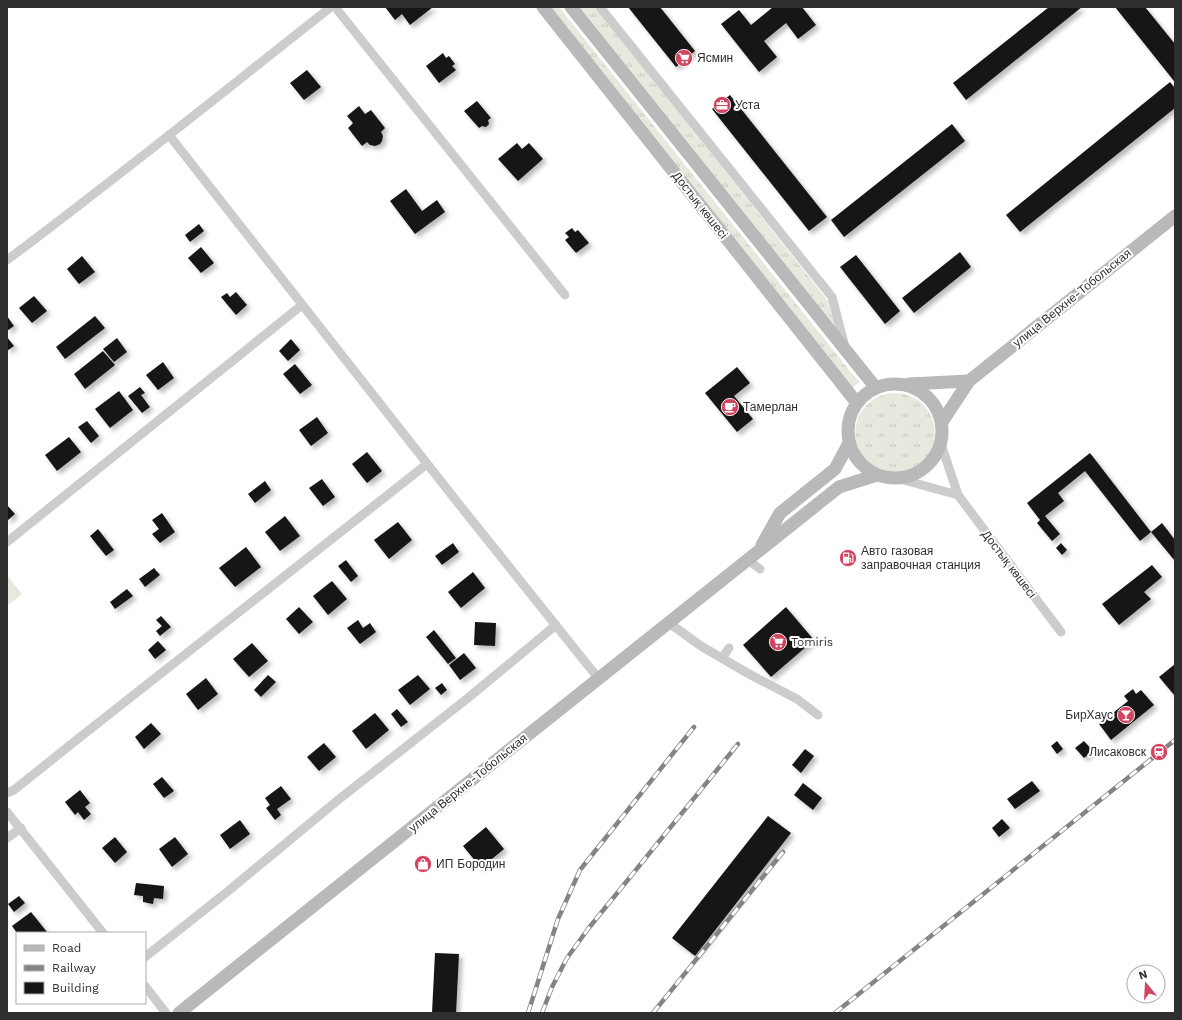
<svg xmlns="http://www.w3.org/2000/svg" width="1182" height="1020" font-family="'Work Sans',sans-serif">
<style>
.grass{fill:url(#grass-tufts)}
.park{fill:#e6eade}
.building{fill:#161616;filter:url(#shadow)}
.lines{fill:none;stroke-linecap:round;stroke-linejoin:round}
.street{stroke:#ccc;stroke-width:9}
.secondary{stroke:#b9b9b9;stroke-width:13}
.rail-casing{stroke:#848484;stroke-width:4.5}
.rail{stroke:#fff;stroke-width:3;stroke-dasharray:9;stroke-linecap:butt}
.labels{text-anchor:middle;dominant-baseline:central;stroke-width:4;stroke-linejoin:round;paint-order:stroke}
.poi-label{font-size:12px;fill:#2f2f2f;stroke:#fff;text-anchor:start}
.street-label{font-size:12px;fill:#2f2f2f;stroke:#fff}
</style>
<defs>
<pattern id="grass-tufts" width="24" height="20" patternUnits="userSpaceOnUse"><rect width="24" height="20" fill="#e6eade"/><path d="M3 7l-1-3M5 7V3M7 7l1-3M15 17l-1-3M17 17v-4M19 17l1-3" fill="none" stroke="#c6c9bf"/></pattern>
<filter id="shadow"><feDropShadow dx="3.5" dy="3.5" stdDeviation="2" flood-color="#0004"/></filter>
</defs>
<rect width="100%" height="100%" fill="#fff"/>
<g class="grass">
<path d="M549 7H559L854 376 860 382 849 390Z"/>
<path d="M578 7H595L828 301 836 329Z"/>
<circle cx="895" cy="433" r="40"/>
</g>
<path class="park" d="M7 575 22 594 7 606Z"/>
<g class="building">
<path d="M385 7H433L410 25 402 14 395 20Z"/>
<path d="M628 7H660L695 51 676 67Z"/>
<path d="M773 7H802L816 25 798 39 786 23 764 41 777 57 759 72 721 24 739 10 751 25Z"/>
<path d="M1049 7H1082L966 100 953 83Z"/>
<path d="M1115 7H1145L1175 44V80L1174 81Z"/>
<path d="M443 53 446 58 449 56 455 64 452 66 456 70 439 83 426 66Z"/>
<path d="M307 70 321 87 304 100 290 83Z"/>
<path d="M1170 82 1175 88V108L1020 232 1006 215Z"/>
<path d="M730 95 827 217 809 231 712 109Z"/>
<path d="M477 101 491 118 488 120 489 124 486 127 482 126 479 128 464 111Z"/>
<path d="M359 106 365 114 371 110 385 128 381 132 383 136 382 141 380 144 375 146 370 145 367 142 362 146 348 128 353 123 347 116Z"/>
<path d="M952 124 965 141 844 237 831 220Z"/>
<path d="M517 143 522 149 529 143 543 159 518 181 498 159Z"/>
<path d="M406 189 422 211 437 200 445 212 415 234 390 201Z"/>
<path d="M199 224 204 231 190 242 185 235Z"/>
<path d="M572 228 575 232 578 230 589 243 576 253 565 240 569 237 565 233Z"/>
<path d="M201 247 214 263 201 273 188 258Z"/>
<path d="M960 252 971 267 914 313 902 298Z"/>
<path d="M856 255 900 311 885 324 840 267Z"/>
<path d="M82 256 95 272 79 284 67 269Z"/>
<path d="M236 292 247 305 236 315 221 297 227 293 230 297Z"/>
<path d="M34 296 47 311 32 323 19 308Z"/>
<path d="M7 316 14 326 7 331Z"/>
<path d="M95 316 105 328 65 359 56 347Z"/>
<path d="M7 337 14 346 7 351Z"/>
<path d="M117 338 127 352 114 362 103 349Z"/>
<path d="M291 339 300 350 288 361 279 351Z"/>
<path d="M103 351 115 365 85 389 74 374Z"/>
<path d="M163 362 174 378 158 390 146 375Z"/>
<path d="M295 364 312 385 300 394 283 374Z"/>
<path d="M737 367 750 383 734 396 753 419 737 432 705 393Z"/>
<path d="M140 387 145 393 141 395 150 407 142 413 128 396Z"/>
<path d="M119 391 133 410 110 428 95 409Z"/>
<path d="M317 417 328 433 311 446 299 430Z"/>
<path d="M87 421 99 436 91 443 78 427Z"/>
<path d="M69 437 81 452 57 471 45 455Z"/>
<path d="M367 452 382 471 367 483 352 464Z"/>
<path d="M1090 453 1151 532 1140 541 1085 471 1058 493 1064 501 1045 516 1060 534 1052 541 1037 523 1040 520 1027 503Z"/>
<path d="M322 479 335 497 323 506 309 488Z"/>
<path d="M265 481 271 490 255 503 248 494Z"/>
<path d="M7 505 15 514 7 521Z"/>
<path d="M162 513 175 532 160 543 152 534 159 529 152 520Z"/>
<path d="M285 516 300 536 280 551 265 532Z"/>
<path d="M398 522 412 540 389 559 374 540Z"/>
<path d="M1162 523 1175 540V561L1151 532Z"/>
<path d="M98 529 114 550 106 556 90 536Z"/>
<path d="M453 543 459 552 442 565 435 556Z"/>
<path d="M1061 543 1067 550 1062 555 1056 548Z"/>
<path d="M246 547 261 567 235 587 219 568Z"/>
<path d="M346 560 358 576 351 582 338 566Z"/>
<path d="M1152 565 1162 577 1144 592 1151 599 1119 625 1102 604Z"/>
<path d="M154 568 160 575 145 587 139 579Z"/>
<path d="M473 572 485 588 461 608 448 592Z"/>
<path d="M332 581 347 599 328 615 313 596Z"/>
<path d="M127 589 133 596 115 609 110 602Z"/>
<path d="M299 607 313 622 299 634 286 619Z"/>
<path d="M786 607 814 640 771 677 743 645Z"/>
<path d="M161 616 171 627 160 636 156 631 162 626 156 620Z"/>
<path d="M358 620 363 628 370 623 376 632 360 644 347 628Z"/>
<path d="M475 622 496 623 495 646 474 645Z"/>
<path d="M434 630 456 658 448 664 426 637Z"/>
<path d="M158 641 166 650 155 659 148 650Z"/>
<path d="M252 643 268 661 249 677 233 659Z"/>
<path d="M464 653 476 668 460 680 449 665Z"/>
<path d="M1175 664V696L1159 677Z"/>
<path d="M268 675 276 682 261 697 254 690Z"/>
<path d="M418 675 430 689 410 705 398 690Z"/>
<path d="M206 678 218 694 198 710 186 694Z"/>
<path d="M442 683 447 690 441 695 435 688Z"/>
<path d="M1133 689 1136 694 1141 690 1154 705 1111 740 1099 724 1128 701 1124 696Z"/>
<path d="M397 709 408 722 401 727 391 714Z"/>
<path d="M375 713 389 730 366 749 352 731Z"/>
<path d="M151 723 161 734 144 749 135 737Z"/>
<path d="M1057 741 1063 749 1057 754 1051 746Z"/>
<path d="M1084 741 1093 751 1084 758 1075 748Z"/>
<path d="M324 743 336 757 319 771 307 757Z"/>
<path d="M805 749 814 756 801 773 792 765Z"/>
<path d="M162 777 174 791 164 798 153 784Z"/>
<path d="M1032 781 1040 791 1015 809 1007 799Z"/>
<path d="M803 783 822 798 813 810 794 795Z"/>
<path d="M281 786 291 799 277 809 281 815 275 820 266 808 270 805 265 798Z"/>
<path d="M80 790 90 803 85 807 91 814 84 820 78 812 75 815 65 802Z"/>
<path d="M768 816 791 833 695 956 672 938Z"/>
<path d="M1002 819 1010 828 999 837 992 828Z"/>
<path d="M240 820 250 834 230 849 220 835Z"/>
<path d="M486 827 504 849 481 868 463 846Z"/>
<path d="M115 837 127 852 115 863 102 848Z"/>
<path d="M175 837 188 854 172 867 159 849Z"/>
<path d="M136 883 164 886 163 899 154 898 153 904 143 902V896L134 895Z"/>
<path d="M19 896 25 903 14 912 8 904Z"/>
<path d="M31 912 47 932 46 933H17L12 926Z"/>
<path d="M435 953 459 954 456 1013H432Z"/>
</g>
<g class="lines">
<g class="street">
<path d="M335 7 565 295"/>
<path d="M600 7 832 297 845 347"/>
<path d="M169 135 458 503 598 678"/>
<path d="M7 260C117 178 223 92 331 7"/>
<path d="M941 444 958 495 1061 632"/>
<path d="M900 479 958 495"/>
<path d="M7 542 302 305"/>
<path d="M748 560 760 569"/>
<path d="M669 623 701 646 749 674 797 699 818 715"/>
<path d="M722 658 729 648"/>
<path d="M7 793 14 790 79 738 427 464"/>
<path d="M7 812 103 933"/>
<path d="M7 838 21 828"/>
<path d="M145 957 227 892 338 800 468 698 556 625"/>
<path d="M145 986 166 1013"/>
</g>
<g class="secondary">
<path d="M543 7 857 403"/>
<path d="M571 7 876 388"/>
<circle cx="895" cy="431" r="47"/>
<path d="M909 384 969 381"/>
<path d="M942 422 969 381 1175 216"/>
<path d="M762 545 780 513 835 469 849 443"/>
<path d="M179 1013 839 487 877 475"/>
</g>
<defs>
<g id="rail">
<path d="M528 1013 558 919 580 870 694 727"/>
<path d="M542 1013 552 987 567 958 588 929 738 744"/>
<path d="M653 1013 783 852"/>
<path d="M835 1013 1175 740"/>
</g>
</defs>
<use href="#rail" class="rail-casing"/>
<use href="#rail" class="rail"/>
</g>
<defs>
<symbol id="supermarket-disc" viewBox="-11 -11 22 22"><circle r="9.5" fill="#d24561" stroke="#fff"/><path d="M-6-5.5h2.5l.6 2H6L4.5 2H-2.5L-4.4-4H-6ZM-1.5 3.2a1.3 1.3 0 1 0 .1 0ZM3 3.2a1.3 1.3 0 1 0 .1 0Z" fill="#fff"/></symbol>
<symbol id="office-disc" viewBox="-11 -11 22 22"><circle r="9.5" fill="#d24561" stroke="#fff"/><path d="M-6-3h4V-5.5h4V-3h4V5H-6ZM-1-4.5V-3h2v-1.5ZM-6 0V1H6V0Z" fill="#fff"/></symbol>
<symbol id="cafe-disc" viewBox="-11 -11 22 22"><circle r="9.5" fill="#d24561" stroke="#fff"/><path d="M-5.5-4.5H6V0H3Q3 3.5 0 3.5H-2.5Q-5.5 3.5-5.5 0ZM3-3.2v2h1.7v-2ZM-6 4.5H4V6H-6Z" fill="#fff"/></symbol>
<symbol id="fuel-disc" viewBox="-11 -11 22 22"><circle r="9.5" fill="#d24561" stroke="#fff"/><path d="M-5.5-6h7V0h2V4h1.3V-2.5L3-4.5l.8-.8L6-3V5H2.5V1h-1V6h-7ZM-4.2-4.7v3.2H.2V-4.7Z" fill="#fff"/></symbol>
<symbol id="bar-disc" viewBox="-11 -11 22 22"><circle r="9.5" fill="#d24561" stroke="#fff"/><path d="M-6-5H6L.8 .8V4.5H3.5V6h-7V4.5H-.8V.8Z" fill="#fff"/></symbol>
<symbol id="station-disc" viewBox="-11 -11 22 22"><circle r="9.5" fill="#d24561" stroke="#fff"/><path d="M-3-6H3Q5-6 5-4V2Q5 4 3 4L4.5 6H3L1.5 4h-3L-3 6H-4.5L-3 4Q-5 4-5 2V-4Q-5-6-3-6ZM-3.5-4v3h7v-3ZM-3.5 1v1.5H-2V1ZM2 1v1.5H3.5V1Z" fill="#fff"/></symbol>
<symbol id="shop-disc" viewBox="-11 -11 22 22"><circle r="9.5" fill="#d24561" stroke="#fff"/><path d="M-5-2.5h2.3a2.7 3.5 0 0 1 5.4 0H5L5.5 6h-11ZM-1.5-2.5h3a1.5 2.3 0 0 0-3 0Z" fill="#fff"/></symbol>
</defs>
<g fill-rule="evenodd">
<use href="#supermarket-disc" x="674" y="48" width="20" height="20"/>
<use href="#office-disc" x="712" y="95" width="20" height="20"/>
<use href="#cafe-disc" x="720" y="397" width="20" height="20"/>
<use href="#fuel-disc" x="838" y="548" width="20" height="20"/>
<use href="#supermarket-disc" x="768" y="632" width="20" height="20"/>
<use href="#bar-disc" x="1116" y="705" width="20" height="20"/>
<use href="#station-disc" x="1149" y="742" width="20" height="20"/>
<use href="#shop-disc" x="413" y="854" width="20" height="20"/>
</g>
<g class="labels">
<g class="poi-label">
<text x="697" y="58">Ясмин</text>
<text x="735" y="105">Уста</text>
<text x="743" y="407">Тамерлан</text>
<text x="861" y="551">Авто газовая<tspan x="861" dy="14">заправочная станция</tspan></text>
<text x="791" y="642">Tomiris</text>
<text x="1113" y="715" text-anchor="end">БирХаус</text>
<text x="1146" y="752" text-anchor="end">Лисаковск</text>
<text x="436" y="864">ИП Бородин</text>
</g>
<g class="street-label">
<text transform="translate(700 205) rotate(52)">Достық көшесі</text>
<text transform="translate(1072 298) rotate(-39)">улица Верхне-Тобольская</text>
<text transform="translate(1009 564) rotate(53)">Достық көшесі</text>
<text transform="translate(468 783) rotate(-39)">улица Верхне-Тобольская</text>
</g>
</g>
<rect width="1182" height="1020" fill="none" stroke="#2f2f2f" stroke-width="16"/>
<rect x="16" y="932" width="130" height="72" fill="#ffffff" stroke="#acacac"/>
<rect x="24" y="945" width="20" height="6" fill="#b9b9b9" stroke="#acacac"/>
<text x="52" y="952" font-size="12" fill="#2f2f2f">Road</text>
<rect x="24" y="965" width="20" height="6" fill="#848484" stroke="#acacac"/>
<text x="52" y="972" font-size="12" fill="#2f2f2f">Railway</text>
<rect x="24" y="982" width="20" height="12" fill="#161616" stroke="#acacac"/>
<text x="52" y="992" font-size="12" fill="#2f2f2f">Building</text>
<g transform="translate(1146 984) rotate(342)"><circle r="19" fill="#ffffff" stroke="#acacac"/>
<path d="M0-3L7 15L0 10L-7 15Z" fill="#d24561"/>
<text y="-6" font-size="11" font-weight="bold" text-anchor="middle" fill="#2f2f2f">N</text>
</g>
</svg>
